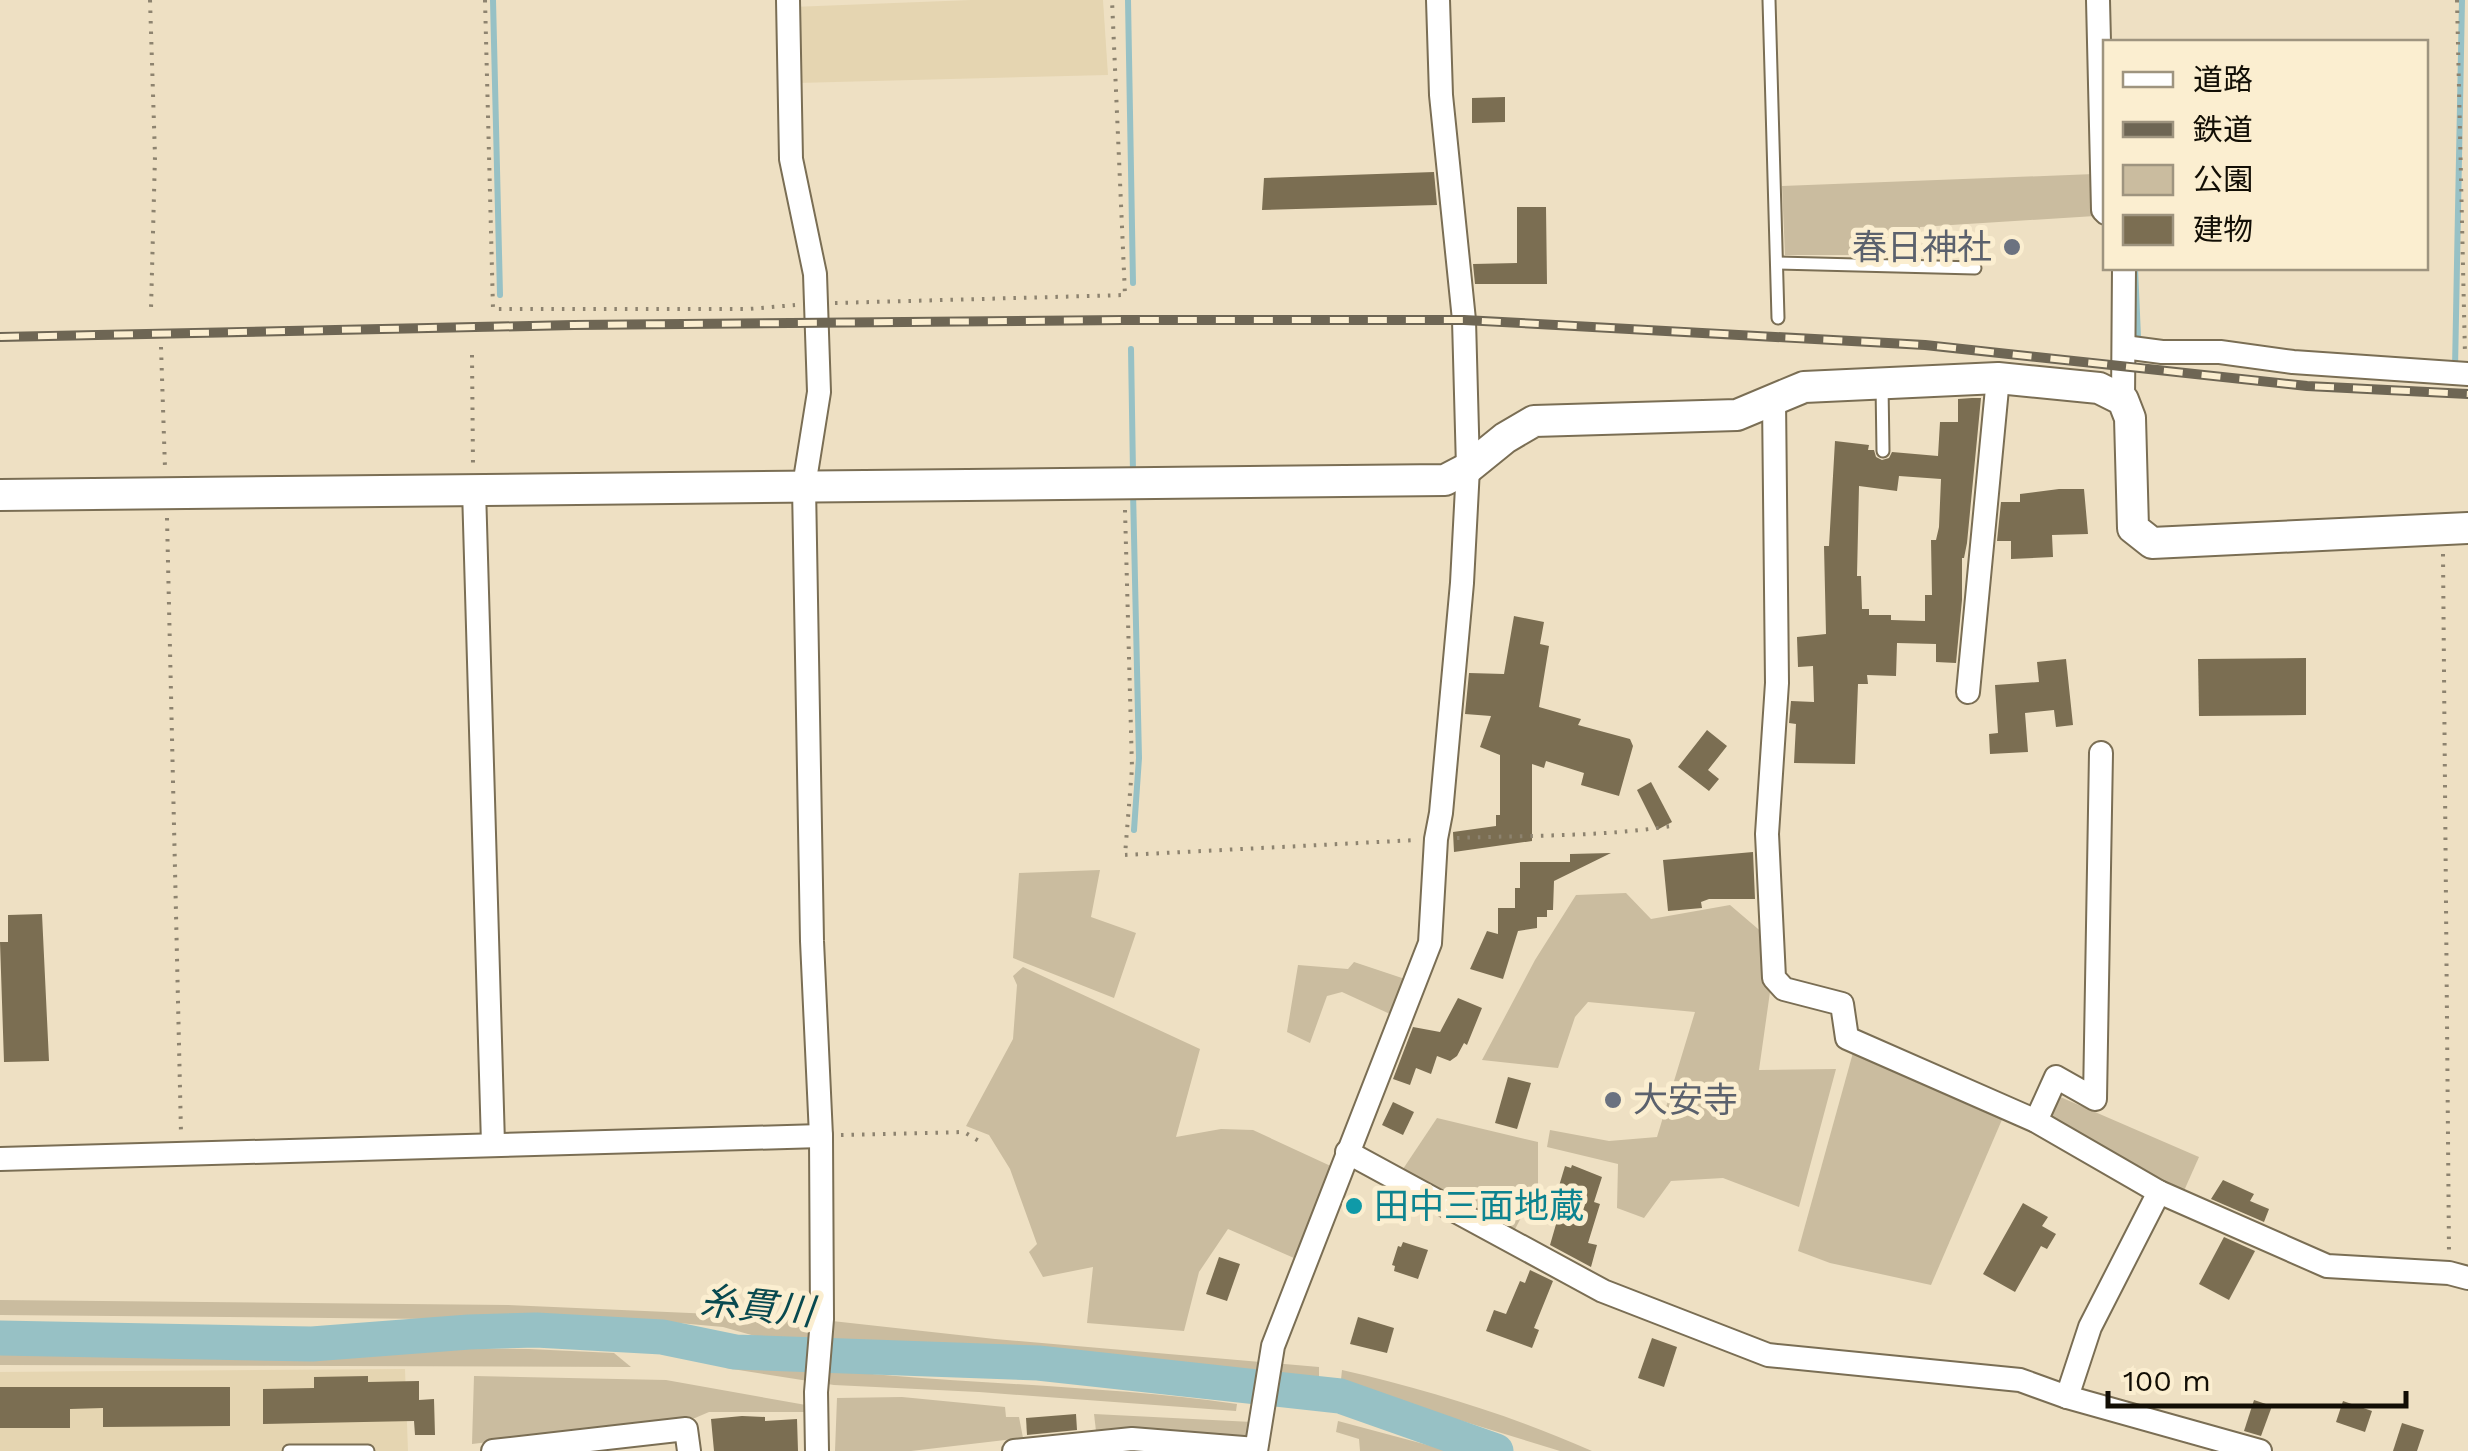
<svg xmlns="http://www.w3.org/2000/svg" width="2468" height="1451" font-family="'Work Sans','Noto Sans JP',sans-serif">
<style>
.built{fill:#e5d5b1}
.green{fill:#cabc9f}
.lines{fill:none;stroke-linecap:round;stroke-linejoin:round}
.stream{stroke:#97c1c5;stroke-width:6}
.river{stroke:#97c1c5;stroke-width:35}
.building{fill:#7b6e52;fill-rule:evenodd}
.lane-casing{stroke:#7a6e54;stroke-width:15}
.street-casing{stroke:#7a6e54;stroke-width:26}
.secondary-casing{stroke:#7a6e54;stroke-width:34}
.path{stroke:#8d836f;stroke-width:4;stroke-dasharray:2.5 8;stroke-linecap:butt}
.lane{stroke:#fff;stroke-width:11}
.street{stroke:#fff;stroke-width:22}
.secondary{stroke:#fff;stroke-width:30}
.rail-casing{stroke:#6e6654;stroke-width:10}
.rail{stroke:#fbeed0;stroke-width:6;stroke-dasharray:19;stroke-linecap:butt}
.worship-dot{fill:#6b7280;stroke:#fbeed0;stroke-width:4}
.culture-dot{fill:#0f9aa8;stroke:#fbeed0;stroke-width:4}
.labels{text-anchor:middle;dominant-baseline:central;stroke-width:10;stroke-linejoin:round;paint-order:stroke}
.worship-label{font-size:35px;fill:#5b616d;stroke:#fbeed0;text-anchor:end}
.culture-label{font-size:35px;fill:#0d838f;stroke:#fbeed0;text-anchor:start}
.water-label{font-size:38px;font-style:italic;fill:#08494f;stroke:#fbeed0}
</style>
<rect width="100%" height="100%" fill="#eee0c3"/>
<g class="built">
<path d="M971 0H1103L1108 75 797 83 792 7Z"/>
<path d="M405 1369 408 1451H0V1372Z"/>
</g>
<g class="green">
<path d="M2094 174 2095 216 1920 227 1917 255H1785L1782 186Z"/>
<path d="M1100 870 1091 917 1136 933 1114 998 1013 958 1019 873Z"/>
<path d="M1626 893 1651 919 1730 905 1764 934 1770 992 1759 1070 1836 1069 1799 1207 1723 1178 1671 1181 1644 1218 1617 1208 1618 1164 1547 1147 1550 1130 1609 1141 1657 1137 1695 1012 1588 1002 1575 1017 1558 1068 1482 1060 1535 960 1576 895Z"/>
<path d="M1354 962 1405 979 1390 1014 1342 992 1327 996 1310 1043 1287 1032 1298 965 1348 969Z"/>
<path d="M1023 967 1200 1049 1176 1137 1221 1129 1253 1130 1335 1168 1294 1258 1228 1229 1199 1272 1184 1331 1087 1323 1093 1267 1043 1277 1029 1252 1037 1244 1010 1169 989 1135 966 1126 1013 1039 1017 985 1013 976Z"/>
<path d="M1854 1049 2004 1115 1931 1285 1830 1263 1798 1251Z"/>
<path d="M2058 1096 2199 1157 2183 1193 2053 1124 2049 1114Z"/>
<path d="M1437 1118 1538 1142V1185L1512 1235 1389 1190Z"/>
<path d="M0 1300 508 1305 805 1318 995 1339 1319 1367V1381L1084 1355 926 1350 755 1336 723 1327 656 1321 0 1315Z"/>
<path d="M0 1345 529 1349 614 1353 631 1367 0 1365Z"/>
<path d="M720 1355C891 1385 1066 1380 1237 1404L1236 1411 979 1392 834 1385 726 1368Z"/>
<path d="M1342 1370C1429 1390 1510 1415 1592 1451H1560L1403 1403 1340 1389Z"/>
<path d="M474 1376 666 1380 806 1405V1412H709L695 1418 472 1444Z"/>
<path d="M902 1397 1005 1407 1006 1417H1019L1023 1438 911 1451H835L837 1398Z"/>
<path d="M1094 1414 1252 1422 1250 1432 1239 1440 1098 1448Z"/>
<path d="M1338 1421 1450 1451H1360L1359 1439 1336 1432Z"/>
</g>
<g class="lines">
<g class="stream">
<path d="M493 0 500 295"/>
<path d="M1128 0 1133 283"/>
<path d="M2135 268 2138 337"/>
<path d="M1131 349 1133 473"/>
<path d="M2455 369 2462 0"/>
<path d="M1133 491 1139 758 1134 830"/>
</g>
<path class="river" d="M0 1338 312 1344 469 1332 536 1330 662 1337 735 1352 1038 1363 1340 1396 1496 1451"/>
</g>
<g class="building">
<path d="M1505 97V122L1472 123V98Z"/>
<path d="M1434 172 1437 205 1262 210 1264 178Z"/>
<path d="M1517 207H1546L1547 284H1475L1473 264 1517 263Z"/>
<path d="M1972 398H1981L1967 543 1964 558H1962V600L1956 663 1936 662V644L1897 643 1896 676 1867 675 1868 684H1858L1855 764 1794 763 1796 724 1789 723 1791 701 1814 702 1813 666 1798 667 1797 637 1826 634 1824 546H1829L1835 441 1869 445 1868 450H1874L1876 457 1882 460 1889 458 1892 452 1938 456 1940 422H1958V399ZM1899 476 1941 479 1939 527 1936 540H1931L1932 595H1925V621L1891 620V615H1869V609H1862L1861 576H1857L1859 486 1897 491Z"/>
<path d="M2059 489H2084L2088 534 2052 535 2053 557 2011 559V541H1997L2001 502H2020V494Z"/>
<path d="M1514 616 1544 622 1540 644 1549 646 1539 707 1581 719 1578 725 1630 739 1633 746 1619 796 1581 785 1584 773 1546 761 1544 768 1532 764V841L1454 852 1453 832 1496 826V815H1500V755L1480 747 1491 716 1465 714 1469 673 1504 674Z"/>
<path d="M2306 658V715L2199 716 2198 659Z"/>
<path d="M2066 659 2073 725 2056 727 2054 710 2025 713 2028 752 1990 754 1989 734 1998 733 1995 685 2039 682 2037 662Z"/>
<path d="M1707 730 1727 746 1708 770 1719 779 1709 791 1678 767Z"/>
<path d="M1651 782 1672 822 1657 830 1637 790Z"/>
<path d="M1753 852 1755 899H1709L1701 902 1702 908 1668 911 1663 860Z"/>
<path d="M1611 853 1554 881 1553 910H1547V917H1537V928L1518 931 1503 979 1470 969 1487 931 1498 934V908H1515V888H1520V862H1570V854Z"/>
<path d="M42 914 49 1061 4 1062 0 942H8V915Z"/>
<path d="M1458 998 1482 1008 1467 1045 1464 1043 1457 1056 1450 1061 1437 1056 1431 1074 1416 1068 1410 1085 1393 1079 1413 1027 1440 1032Z"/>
<path d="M1508 1077 1531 1083 1517 1129 1495 1123Z"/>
<path d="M1393 1102 1414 1112 1403 1135 1382 1125Z"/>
<path d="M1572 1165 1602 1177 1594 1202 1600 1204 1588 1243 1597 1245 1591 1267 1550 1245 1561 1207 1555 1205 1561 1187 1559 1186 1565 1166 1571 1168Z"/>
<path d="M2223 1180 2254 1194 2250 1201 2269 1209 2264 1222 2211 1199Z"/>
<path d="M2023 1203 2048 1217 2042 1226 2056 1234 2047 1249 2041 1246 2015 1292 1983 1274Z"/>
<path d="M2224 1237 2255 1251 2229 1300 2199 1284Z"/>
<path d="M1403 1242 1428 1250 1418 1279 1394 1271 1395 1266 1392 1265 1398 1246 1401 1247Z"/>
<path d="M1219 1257 1240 1264 1227 1301 1206 1294Z"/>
<path d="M1530 1270 1553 1281 1534 1328 1539 1330 1532 1348 1486 1331 1494 1310 1506 1314 1520 1281 1525 1283Z"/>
<path d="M1358 1317 1394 1328 1387 1353 1350 1344Z"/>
<path d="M1652 1338 1677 1347 1664 1387 1638 1378Z"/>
<path d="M368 1376V1382L419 1381V1400L434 1399 435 1435H415L414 1421 263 1424V1389L314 1388V1377Z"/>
<path d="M0 1387H230V1426L103 1427V1408L70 1409V1428H0Z"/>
<path d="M2254 1400 2272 1406 2261 1436 2244 1431Z"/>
<path d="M2343 1401 2372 1411 2365 1432 2336 1422Z"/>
<path d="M1076 1414 1077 1430 1027 1435 1026 1418Z"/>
<path d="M742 1416 765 1417V1421L797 1419 798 1451H714L711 1419Z"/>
<path d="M2402 1423 2424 1430 2417 1451H2393Z"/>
</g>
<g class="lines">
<defs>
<g id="lane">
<path d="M1769 0 1778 318"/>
<path d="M1777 263 1975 268"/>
<path d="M1882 385 1883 451"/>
<path d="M289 1451H368"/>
</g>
<g id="street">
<path d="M788 0 791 159 815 274 819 392 804 486 812 941 821 1136 822 1319 816 1392 817 1451"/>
<path d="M2098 0 2103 210 2106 213"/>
<path d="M2124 347 2162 352H2220L2293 362 2468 374"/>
<path d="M1774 399 1777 683 1767 834 1774 978 1784 989 1842 1004 1847 1038 2036 1121 2159 1192 2327 1266 2449 1273 2468 1278"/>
<path d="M2123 400 2124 268"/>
<path d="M474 489 493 1144"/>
<path d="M1968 692 1998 378"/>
<path d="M2036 1121 2056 1077 2095 1099 2101 753"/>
<path d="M1347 1152 1603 1291 1768 1355 2020 1380 2067 1397 2260 1451"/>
<path d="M0 1159 821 1136"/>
<path d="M2067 1397 2090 1327 2159 1192"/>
<path d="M493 1451 686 1429 689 1451"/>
<path d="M1014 1451 1132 1439 1256 1449"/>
<path d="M1256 1451 1273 1346 1430 943 1436 839 1441 813 1462 583 1468 468 1464 320 1441 95 1438 0"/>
</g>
<path id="secondary" d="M0 495 1445 480 1468 468 1505 438 1534 421 1737 415 1804 387 1998 378 2099 388 2123 400 2130 418 2133 528 2152 543 2468 528"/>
</defs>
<use href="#lane" class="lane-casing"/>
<use href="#street" class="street-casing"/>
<use href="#secondary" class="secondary-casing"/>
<g class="path">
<path d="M150 0 155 156 151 309"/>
<path d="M485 0 493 309H749L795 305"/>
<path d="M2457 0 2465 355"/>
<path d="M835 303 1125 295 1112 0"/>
<path d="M161 347 165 468"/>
<path d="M472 355 473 465"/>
<path d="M1125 510 1132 768 1125 855"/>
<path d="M167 518 181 1133"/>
<path d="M2443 554 2449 1254"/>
<path d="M1457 838C1528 835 1601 837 1671 826"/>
<path d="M1125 855 1417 840"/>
<path d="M841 1135 964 1132 979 1141"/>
</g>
<use href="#lane" class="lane"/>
<use href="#street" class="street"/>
<use href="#secondary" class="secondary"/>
<defs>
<path id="rail" d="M0 337 574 325 1124 320H1464L1925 345 2307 386 2468 394"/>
</defs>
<use href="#rail" class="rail-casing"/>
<use href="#rail" class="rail"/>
</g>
<g class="worship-dot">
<circle cx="2012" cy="247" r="10"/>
<circle cx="1613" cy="1100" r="10"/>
</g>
<circle class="culture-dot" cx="1354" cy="1206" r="10"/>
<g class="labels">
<g class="worship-label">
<text x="1992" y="247">春日神社</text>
<text x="1633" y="1100" text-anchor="start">大安寺</text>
</g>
<g class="culture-label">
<text x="1374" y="1206">田中三面地蔵</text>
</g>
<g class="water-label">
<text transform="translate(757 1306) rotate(6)">糸貫川</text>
</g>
</g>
<rect x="2103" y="40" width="325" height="230" fill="#fbeed0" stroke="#9e947f" stroke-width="2.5"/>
<rect x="2123" y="72" width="50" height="15" fill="#ffffff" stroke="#9e947f" stroke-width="2.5"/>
<text x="2193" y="90" font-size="30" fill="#120e05">道路</text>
<rect x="2123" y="122" width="50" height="15" fill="#6e6654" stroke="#9e947f" stroke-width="2.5"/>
<text x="2193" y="140" font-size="30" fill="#120e05">鉄道</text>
<rect x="2123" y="165" width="50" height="30" fill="#cabc9f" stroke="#9e947f" stroke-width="2.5"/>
<text x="2193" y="190" font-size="30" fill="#120e05">公園</text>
<rect x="2123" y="215" width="50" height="30" fill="#7b6e52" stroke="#9e947f" stroke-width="2.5"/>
<text x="2193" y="240" font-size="30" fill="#120e05">建物</text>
<path d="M2108 1391v15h298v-15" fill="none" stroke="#120e05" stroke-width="5"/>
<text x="2123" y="1391" font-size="30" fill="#120e05" stroke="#fbeed0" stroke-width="8" paint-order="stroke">100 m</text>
</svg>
